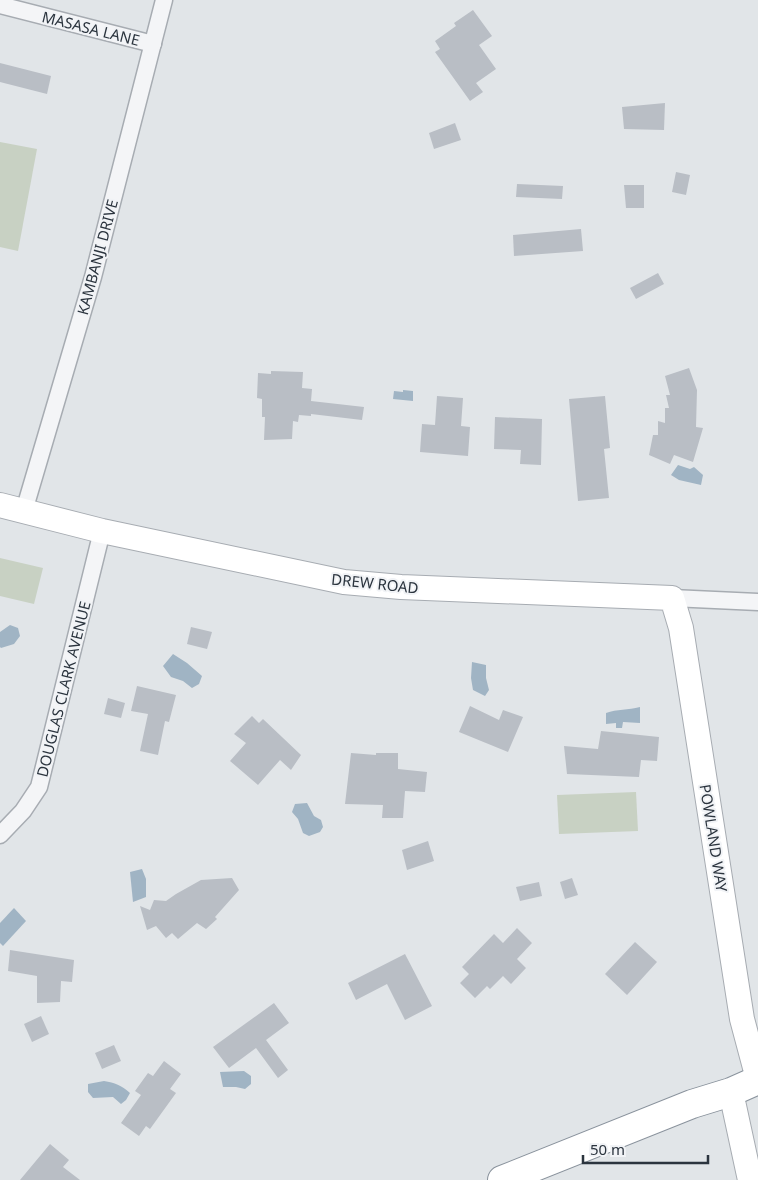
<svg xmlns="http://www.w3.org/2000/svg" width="758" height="1180" font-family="'Noto Sans',sans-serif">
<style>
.green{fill:#c8d1c3}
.water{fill:#a0b4c4}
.building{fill:#b9bec5}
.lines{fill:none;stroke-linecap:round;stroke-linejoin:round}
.street-casing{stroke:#a7acb2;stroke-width:19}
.secondary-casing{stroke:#a7acb2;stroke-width:26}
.highway-casing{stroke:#8a939d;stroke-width:30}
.street{stroke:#f4f5f7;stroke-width:16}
.secondary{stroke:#fff;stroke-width:24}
.highway{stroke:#fff;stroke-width:28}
.labels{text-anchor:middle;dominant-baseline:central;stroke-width:4;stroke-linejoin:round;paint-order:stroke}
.street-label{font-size:15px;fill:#2b343e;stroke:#f1f3f6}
</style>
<rect width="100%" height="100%" fill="#e1e5e8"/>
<g class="green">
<path d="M0 142 37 149 18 251 0 247Z"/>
<path d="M0 558 43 568 34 604 0 596Z"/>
<path d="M636 792 638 831 559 834 557 795Z"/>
</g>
<g class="water">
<path d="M403 390 413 391V401L393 399 394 391 403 392Z"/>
<path d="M678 465 690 469 694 467 703 475 701 485 679 480 671 475Z"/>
<path d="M10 625 18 628 20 636 14 644 1 648 0 647V632Z"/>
<path d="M173 654 187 663 202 676 199 684 192 688 183 681 171 677 163 666Z"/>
<path d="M472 662 486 665V678L489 690 485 696 473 690 471 678Z"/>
<path d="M640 707V723L623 722 622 728H616V723L606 724V713C617 709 628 710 640 707Z"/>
<path d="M307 803 314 816 321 820 323 827 320 832 309 836 303 833 298 819 292 812 295 804Z"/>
<path d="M142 869 146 879V897L133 902 130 872Z"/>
<path d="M14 908 26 921 3 946 0 943V923Z"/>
<path d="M244 1071 251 1076V1084L245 1089 236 1087H223L220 1072Z"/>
<path d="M104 1081C115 1083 121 1085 130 1093L126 1100 121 1104 113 1097 93 1098 88 1092V1084Z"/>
</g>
<g class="building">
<path d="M473 10 492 36 479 45 496 69 476 83 483 92 470 101 435 52 440 49 435 41 456 26 454 23Z"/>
<path d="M0 63 51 76 47 94 0 82Z"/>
<path d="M665 103 664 130 624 129 622 107Z"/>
<path d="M455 123 461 140 434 149 429 133Z"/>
<path d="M676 172 690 175 686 195 672 192Z"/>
<path d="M517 184 563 186 562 199 516 197Z"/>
<path d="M624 185H644V208H626Z"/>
<path d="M581 229 583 251 514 256 513 235Z"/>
<path d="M658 273 664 284 636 299 630 288Z"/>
<path d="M689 368 697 390 696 427 703 428 693 462 674 455 670 464 649 455 653 435H658V421L665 423V408H669L666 395H670L665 376Z"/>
<path d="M271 371 303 372 302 388 312 389 311 401 364 407 362 420 311 414V416L299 415 298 422 293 421 292 439 264 440 265 417H262V399L257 398 258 373 271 374Z"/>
<path d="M437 396 463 398 461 426 470 427 468 456 420 452 422 424 435 425Z"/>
<path d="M605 396 610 448 604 449 609 498 578 501 569 399Z"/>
<path d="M495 417 542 419 541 465 520 464 521 450 494 449Z"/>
<path d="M191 627 212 632 207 649 187 644Z"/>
<path d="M137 686 176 695 169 722 165 721 158 755 140 751 148 714 131 711Z"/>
<path d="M108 698 125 703 121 718 104 714Z"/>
<path d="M470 706 499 720 503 710 523 717 508 752 459 732Z"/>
<path d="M252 716 259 723 263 719 301 755 291 770 280 760 258 785 230 761 246 743 234 734Z"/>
<path d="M601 731 659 737 657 761 641 760 639 777 567 774 564 746 598 749Z"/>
<path d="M351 753 376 755V753H398V769L427 772 425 792 405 791 403 818H382L383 805 345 804Z"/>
<path d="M428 841 434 861 407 870 402 850Z"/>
<path d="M232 878 239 890 215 917 217 919 206 929 197 923 178 939 172 933 166 938 156 926 147 930 140 906 150 910 154 900 166 901 176 894 201 880Z"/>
<path d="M572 878 578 895 565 899 560 882Z"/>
<path d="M539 882 542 896 520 901 516 887Z"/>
<path d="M517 928 532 943 517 959 526 968 511 984 503 976 490 989 487 986 475 998 460 983 469 974 462 967 494 934 503 943Z"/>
<path d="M635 942 657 962 627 995 605 974Z"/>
<path d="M10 950 74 960 72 982 61 981 60 1002 37 1003V976L8 971Z"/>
<path d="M405 954 432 1006 405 1020 387 984 356 1000 348 983Z"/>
<path d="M274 1003 289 1023 266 1040 288 1070 278 1078 256 1048 229 1068 213 1047Z"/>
<path d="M41 1016 49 1034 32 1042 24 1024Z"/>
<path d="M114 1045 121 1061 102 1069 95 1053Z"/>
<path d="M164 1061 181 1074 170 1089 176 1093 150 1129 146 1126 139 1136 121 1123 141 1095 135 1091 148 1073 153 1076Z"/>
<path d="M50 1144 69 1160 63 1167 80 1180H20Z"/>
</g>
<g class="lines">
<defs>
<g id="street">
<path d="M0 5 153 44"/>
<path d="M24 511 93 277 164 0"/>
<path d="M672 598 758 602"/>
<path d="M0 835 23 811 39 787 102 531"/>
</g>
<g id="secondary">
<path d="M0 505 102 531 344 582 401 587 672 598 681 628 742 1019 758 1079"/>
<path d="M731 1092 750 1180"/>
</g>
<path id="highway" d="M502 1180 692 1104 731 1092 758 1080"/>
</defs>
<use href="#street" class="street-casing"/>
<use href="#secondary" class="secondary-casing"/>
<use href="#highway" class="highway-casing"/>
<use href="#street" class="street"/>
<use href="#secondary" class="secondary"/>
<use href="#highway" class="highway"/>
</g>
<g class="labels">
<g class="street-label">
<text transform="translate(91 28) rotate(14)">MASASA LANE</text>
<text transform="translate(97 257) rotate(-75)">KAMBANJI DRIVE</text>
<text transform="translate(375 583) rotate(6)">DREW ROAD</text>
<text transform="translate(63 689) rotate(-76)">DOUGLAS CLARK AVENUE</text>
<text transform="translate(714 838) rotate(81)">POWLAND WAY</text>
</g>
</g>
<path d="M583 1155v8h125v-8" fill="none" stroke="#2b343e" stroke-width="2.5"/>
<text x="590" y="1155" font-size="15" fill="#2b343e" stroke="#f1f3f6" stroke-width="4" paint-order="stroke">50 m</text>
</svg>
